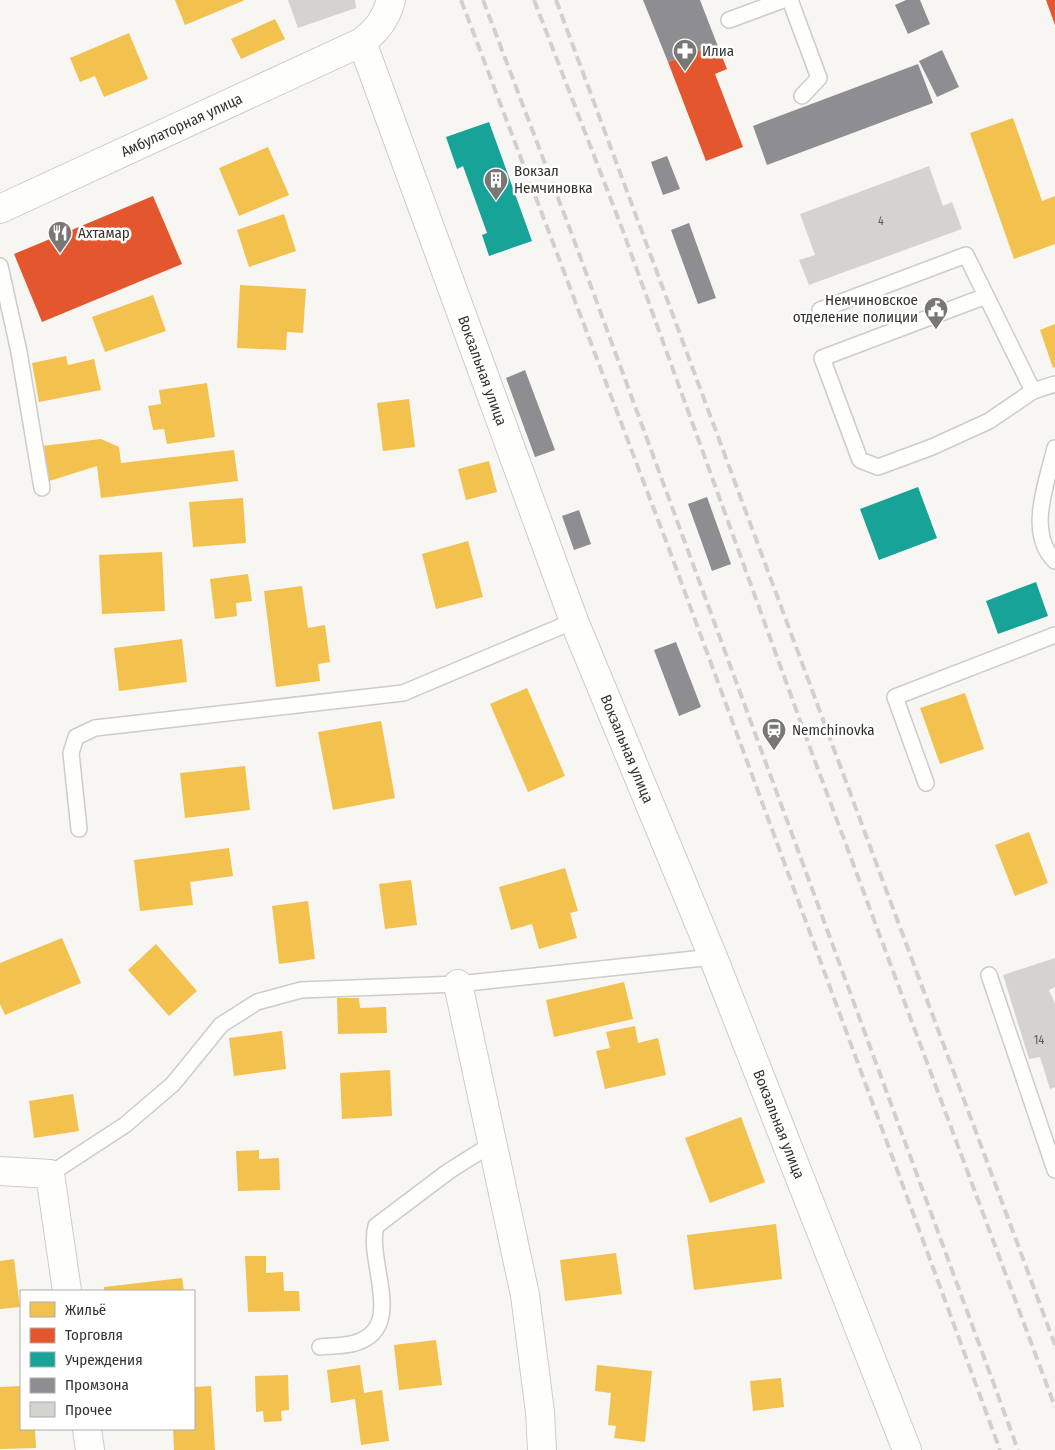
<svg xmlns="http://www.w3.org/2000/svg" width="1055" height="1450" font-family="'Fira Sans Condensed',sans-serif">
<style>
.homes{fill:#f2c14e}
.shops{fill:#e4572e}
.public{fill:#17a398}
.industry{fill:#8d8d92}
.building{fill:#d5d3d0}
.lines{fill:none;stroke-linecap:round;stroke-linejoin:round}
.service-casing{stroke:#cdccc9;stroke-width:18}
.minor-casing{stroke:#cdccc9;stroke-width:30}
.service{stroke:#fefefd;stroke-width:15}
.minor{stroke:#fefefd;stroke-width:28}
.rail{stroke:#d1d0ce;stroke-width:4;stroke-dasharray:10 5;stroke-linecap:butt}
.labels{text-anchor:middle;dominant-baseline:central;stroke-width:5;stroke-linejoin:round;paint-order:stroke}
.number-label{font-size:12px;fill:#5d5b58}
.poi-label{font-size:15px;fill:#353330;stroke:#fff;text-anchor:start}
.street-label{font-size:15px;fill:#353330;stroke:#fff}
</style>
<rect width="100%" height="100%" fill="#f8f6f2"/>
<g class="homes">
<path d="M175 0H245L185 25Z"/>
<path d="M275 19 285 39 241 59 231 39Z"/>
<path d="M129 33 148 79 104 97 95 76 80 82 70 58Z"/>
<path d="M1013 118 1042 201 1055 196V244L1014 259 970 133Z"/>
<path d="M268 147 289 195 239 216 219 168Z"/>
<path d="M284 214 296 251 249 267 237 230Z"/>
<path d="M240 285 306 289 303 333 287 332 286 350 237 348Z"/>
<path d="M153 295 166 331 105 352 92 317Z"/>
<path d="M1055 324V367L1053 368 1040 330Z"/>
<path d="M66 356 68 365 94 359 101 390 39 402 32 363Z"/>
<path d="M207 383 215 437 167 444 164 429 153 430 148 406 161 404 159 390Z"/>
<path d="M409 399 415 447 383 451 377 403Z"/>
<path d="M101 439 119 447 121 463 234 450 238 481 101 498 97 466 46 482 42 446Z"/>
<path d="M489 461 497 492 466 500 458 469Z"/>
<path d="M243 498 246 543 193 547 189 502Z"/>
<path d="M468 541 483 597 436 609 422 554Z"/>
<path d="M162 552 165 611 102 614 99 555Z"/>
<path d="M248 574 252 601 236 603 237 616 215 619 210 579Z"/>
<path d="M302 586 308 628 325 625 330 662 318 664 320 681 276 687 264 591Z"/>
<path d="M182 639 187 682 119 691 114 648Z"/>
<path d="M527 688 565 776 528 792 490 704Z"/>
<path d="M965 693 984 749 940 764 920 708Z"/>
<path d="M381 721 395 798 333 810 318 732Z"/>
<path d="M245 766 250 810 185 818 180 773Z"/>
<path d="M1029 832 1048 883 1015 896 995 845Z"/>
<path d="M229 848 233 876 190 882 193 905 140 911 134 860Z"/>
<path d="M565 868 578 911 570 913 577 938 539 949 532 924 511 930 499 887Z"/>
<path d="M411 880 417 925 385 929 379 884Z"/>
<path d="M308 901 315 959 279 964 272 906Z"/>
<path d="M62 938 81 983 5 1015 0 1004V963Z"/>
<path d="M156 944 197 991 169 1016 128 970Z"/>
<path d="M624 982 633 1019 554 1037 546 1000Z"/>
<path d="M337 998H359L360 1008 386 1007 387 1033 338 1034Z"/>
<path d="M635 1026 638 1043 658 1038 666 1075 605 1089 596 1051 610 1048 606 1032Z"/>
<path d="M282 1031 286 1069 234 1076 229 1038Z"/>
<path d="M390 1070 392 1116 342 1119 340 1073Z"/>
<path d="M73 1094 79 1131 34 1138 29 1101Z"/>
<path d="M741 1117 765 1182 710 1203 685 1138Z"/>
<path d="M259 1150V1159L279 1158 280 1190 238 1191 236 1151Z"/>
<path d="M776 1224 782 1279 694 1290 687 1235Z"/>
<path d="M616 1253 622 1294 565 1301 560 1260Z"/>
<path d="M245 1256H266V1273L283 1272 284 1291H299L300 1311 248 1312Z"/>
<path d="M14 1259 20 1307 0 1309V1261Z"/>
<path d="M182 1278 184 1291H104V1287Z"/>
<path d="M436 1340 442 1385 399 1390 394 1345Z"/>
<path d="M360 1365 364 1393 382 1390 389 1441 361 1445 355 1399 331 1403 327 1370Z"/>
<path d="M597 1365 652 1371 645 1442 614 1438 616 1426 608 1425 611 1393 595 1391Z"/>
<path d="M288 1375 289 1410 281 1411 282 1421 264 1422 263 1411 256 1412 255 1376Z"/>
<path d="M781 1378 784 1407 753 1411 750 1381Z"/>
<path d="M21 1386V1429H35L36 1448 0 1449V1387Z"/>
<path d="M211 1386 215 1450H174L173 1429H194V1387Z"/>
</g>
<g class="shops">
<path d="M1046 0H1055V25Z"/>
<path d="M717 44 727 69 715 74 743 147 706 161 668 62Z"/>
<path d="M153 196 182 264 42 322 14 254Z"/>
</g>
<g class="public">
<path d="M489 122 532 241 489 256 482 235 487 233 463 166 457 169 446 137Z"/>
<path d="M918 487 937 538 879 560 860 509Z"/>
<path d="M1036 582 1048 616 998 634 986 601Z"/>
</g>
<g class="industry">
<path d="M643 0H700L717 44 668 62Z"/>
<path d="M906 0H920L930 24 908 34 895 5Z"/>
<path d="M942 50 959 87 937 97 919 61Z"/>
<path d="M918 64 933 103 767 165 753 126Z"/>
<path d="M667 156 680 189 663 195 651 162Z"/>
<path d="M689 223 716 298 698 304 671 230Z"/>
<path d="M525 370 555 450 535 457 506 378Z"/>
<path d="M707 497 731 564 712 571 688 504Z"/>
<path d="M579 510 591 544 574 550 562 516Z"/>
<path d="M676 642 701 707 679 716 654 650Z"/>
</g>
<g class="building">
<path d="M288 0H355L356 8 298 28Z"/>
<path d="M929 166 943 206 952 202 962 229 809 285 799 260 815 255 800 214Z"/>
<path d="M1055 958V987L1049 990 1055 1004V1087L1050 1089 1040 1057 1029 1059 1003 975Z"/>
</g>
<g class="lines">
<defs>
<g id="service">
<path d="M790 0 819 78 802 96"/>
<path d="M729 20 783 0"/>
<path d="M0 266 19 352 42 488"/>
<path d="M986 296 822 358 860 460 878 467 932 447 989 421 1033 391"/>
<path d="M820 310 966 255 1033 391 1055 384"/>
<path d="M1055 448C1047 482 1026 533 1055 561"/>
<path d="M926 783 895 697 1055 635"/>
<path d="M79 829 71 753 76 737 95 728 403 693 574 621"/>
<path d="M989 975 1055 1170"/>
<path d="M50 1174 125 1125 173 1084 221 1025 257 1002 301 990 458 984 713 957"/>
<path d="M320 1347C331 1346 344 1346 355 1343 407 1328 366 1262 376 1226L449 1171 492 1144"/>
</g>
<g id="minor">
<path id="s1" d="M362 42 574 621 713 957 907 1450"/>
<path id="s2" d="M0 209 362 42C377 30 386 19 391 0"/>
<path d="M458 984 525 1295 540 1412 542 1450"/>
<path d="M0 1171 50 1174 67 1291"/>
<path d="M87 1429 90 1450"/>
</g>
</defs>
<use href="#service" class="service-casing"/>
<use href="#minor" class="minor-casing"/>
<use href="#service" class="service"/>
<use href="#minor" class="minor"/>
<g class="rail">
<path d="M461 0 669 549 1000 1450"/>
<path d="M483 0 574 240 1018 1450"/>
<path d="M534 0 620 223 806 737 1055 1407"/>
<path d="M556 0 1055 1345"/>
</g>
</g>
<defs>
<symbol id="pharmacy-pin" viewBox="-11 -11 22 30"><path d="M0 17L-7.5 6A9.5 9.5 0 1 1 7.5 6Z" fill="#797774" stroke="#fff"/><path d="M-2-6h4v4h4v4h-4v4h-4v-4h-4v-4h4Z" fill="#fff"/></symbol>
<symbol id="building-pin" viewBox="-11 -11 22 30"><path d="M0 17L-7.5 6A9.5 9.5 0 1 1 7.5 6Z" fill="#797774" stroke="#fff"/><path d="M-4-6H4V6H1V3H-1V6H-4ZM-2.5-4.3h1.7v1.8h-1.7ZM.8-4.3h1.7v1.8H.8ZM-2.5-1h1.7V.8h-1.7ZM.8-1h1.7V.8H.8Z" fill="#fff"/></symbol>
<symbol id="restaurant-pin" viewBox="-11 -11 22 30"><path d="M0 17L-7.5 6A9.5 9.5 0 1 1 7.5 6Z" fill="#797774" stroke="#fff"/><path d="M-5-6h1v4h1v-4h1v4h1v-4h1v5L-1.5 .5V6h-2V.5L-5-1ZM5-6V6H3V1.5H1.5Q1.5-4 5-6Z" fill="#fff"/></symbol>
<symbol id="civic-pin" viewBox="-11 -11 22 30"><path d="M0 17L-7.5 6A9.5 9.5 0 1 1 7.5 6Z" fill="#797774" stroke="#fff"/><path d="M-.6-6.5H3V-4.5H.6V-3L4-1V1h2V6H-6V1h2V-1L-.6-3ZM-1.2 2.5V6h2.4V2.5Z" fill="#fff"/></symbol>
<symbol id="station-pin" viewBox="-11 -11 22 30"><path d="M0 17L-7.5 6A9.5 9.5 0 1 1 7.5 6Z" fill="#797774" stroke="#fff"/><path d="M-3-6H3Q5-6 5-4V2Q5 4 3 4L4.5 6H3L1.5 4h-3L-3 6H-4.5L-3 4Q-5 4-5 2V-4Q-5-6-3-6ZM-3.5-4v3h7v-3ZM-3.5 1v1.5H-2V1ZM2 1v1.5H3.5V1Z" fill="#fff"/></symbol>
</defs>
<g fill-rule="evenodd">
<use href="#pharmacy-pin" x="671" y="37" width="28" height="38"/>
<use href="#building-pin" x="482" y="166" width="28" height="38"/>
<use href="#restaurant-pin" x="46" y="219" width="28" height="38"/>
<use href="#civic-pin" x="922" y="295" width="28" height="38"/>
<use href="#station-pin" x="760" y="716" width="28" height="38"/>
</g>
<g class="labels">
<g class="number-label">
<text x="881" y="221">4</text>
<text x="1039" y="1040">14</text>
</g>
<g class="poi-label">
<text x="702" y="51">Илиа</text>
<text x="514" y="171">Вокзал<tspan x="514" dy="17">Немчиновка</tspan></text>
<text x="78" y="233">Ахтамар</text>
<text x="918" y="300" text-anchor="end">Немчиновское<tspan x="918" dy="17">отделение полиции</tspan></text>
<text x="792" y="730">Nemchinovka</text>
</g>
<g class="street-label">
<text stroke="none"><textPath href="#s2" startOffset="200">Амбулаторная улица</textPath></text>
<text stroke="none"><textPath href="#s1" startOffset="350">Вокзальная улица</textPath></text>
<text stroke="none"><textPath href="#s1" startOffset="755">Вокзальная улица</textPath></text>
<text stroke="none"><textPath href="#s1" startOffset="1160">Вокзальная улица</textPath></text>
</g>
</g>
<rect x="20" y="1290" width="175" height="140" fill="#ffffff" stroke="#aeadac"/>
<rect x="30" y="1302" width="25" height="15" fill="#f2c14e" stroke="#aeadac"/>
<text x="65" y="1315" font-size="15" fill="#353330">Жильё</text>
<rect x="30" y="1328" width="25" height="15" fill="#e4572e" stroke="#aeadac"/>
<text x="65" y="1340" font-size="15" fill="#353330">Торговля</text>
<rect x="30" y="1352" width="25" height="15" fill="#17a398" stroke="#aeadac"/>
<text x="65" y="1365" font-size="15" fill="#353330">Учреждения</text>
<rect x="30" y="1378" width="25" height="15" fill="#8d8d92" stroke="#aeadac"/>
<text x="65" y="1390" font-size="15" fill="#353330">Промзона</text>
<rect x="30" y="1402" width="25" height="15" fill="#d5d3d0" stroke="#aeadac"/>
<text x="65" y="1415" font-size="15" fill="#353330">Прочее</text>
</svg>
